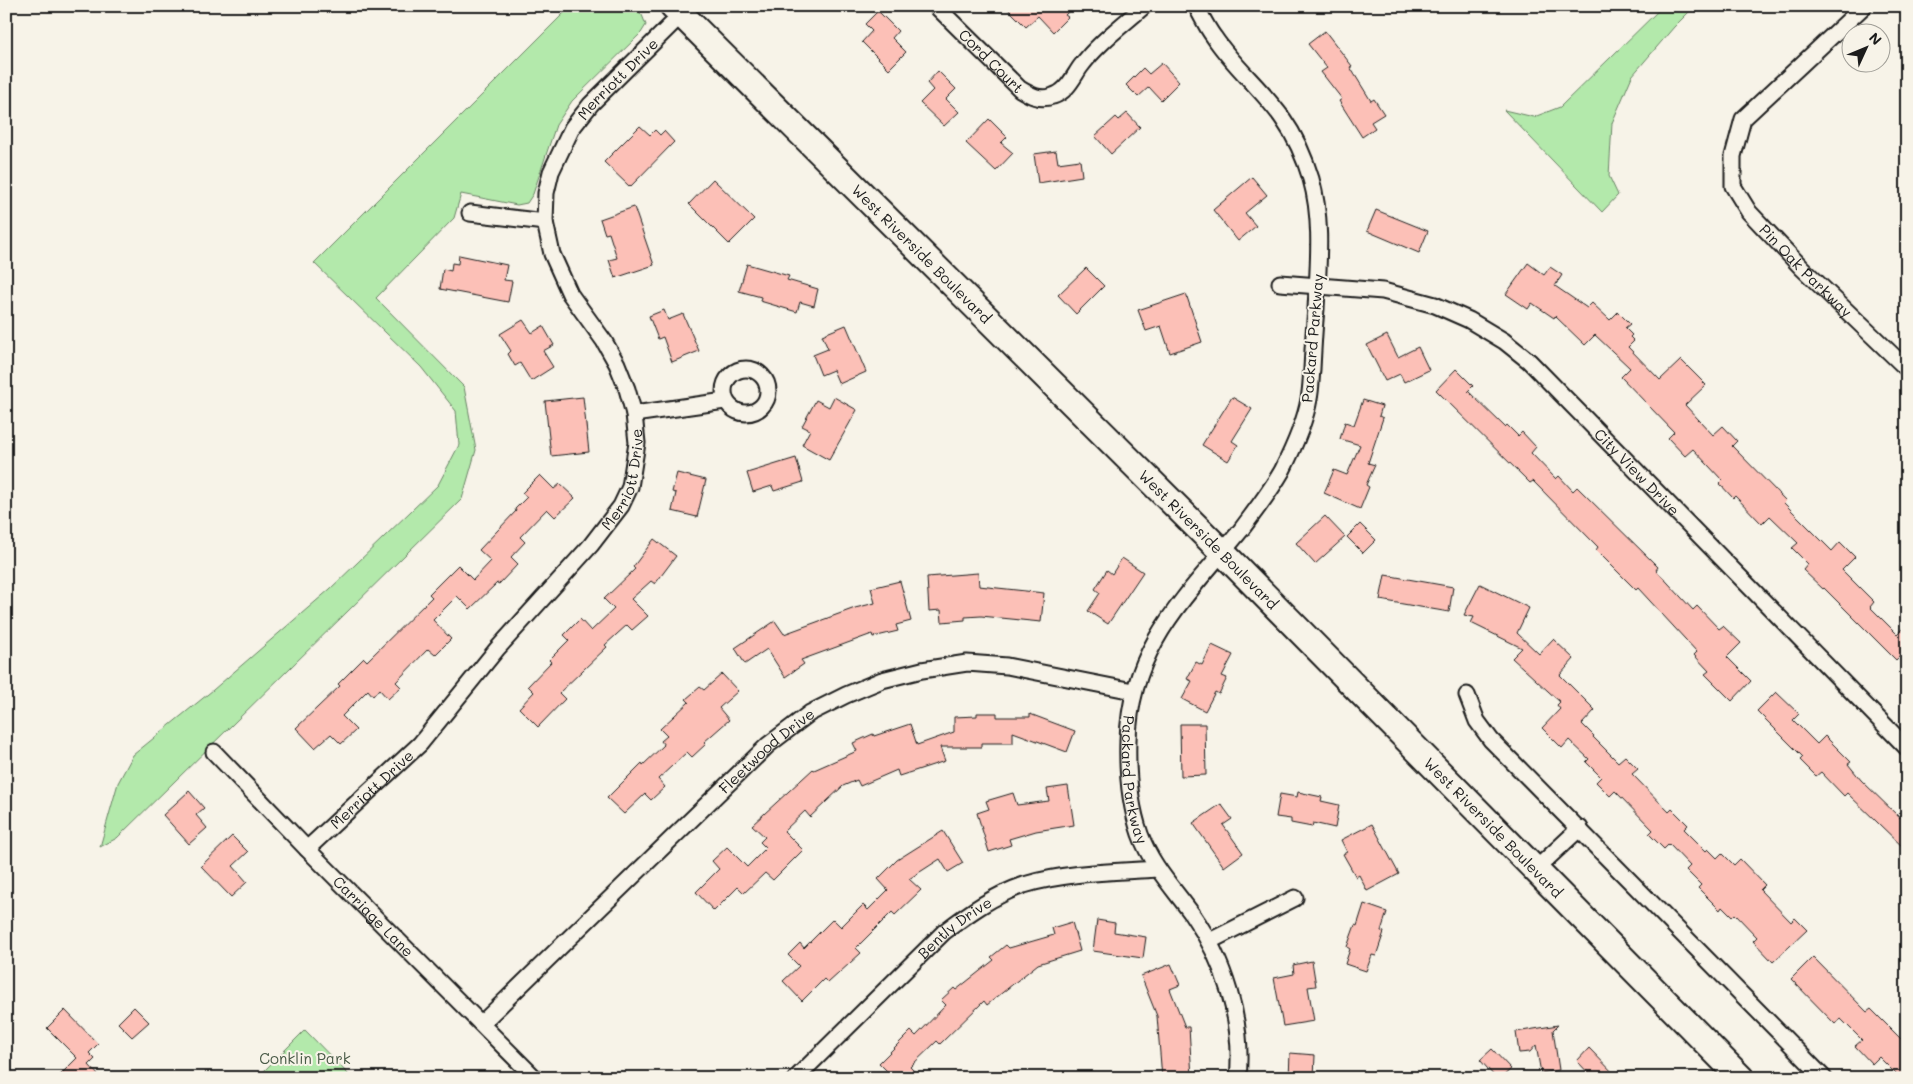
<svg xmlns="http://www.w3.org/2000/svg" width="1913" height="1084" font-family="Mali,sans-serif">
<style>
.green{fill:#b3e9ab;stroke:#688264}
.building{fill:#fcc0b7;stroke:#1c1c1c}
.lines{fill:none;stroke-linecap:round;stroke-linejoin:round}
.street-casing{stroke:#1c1c1c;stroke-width:19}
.primary-casing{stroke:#1c1c1c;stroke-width:29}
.street{stroke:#f7f3e8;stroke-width:15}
.primary{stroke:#f7f3e8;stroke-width:25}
.labels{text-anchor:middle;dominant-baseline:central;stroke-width:4;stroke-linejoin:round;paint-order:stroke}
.street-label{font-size:15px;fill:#1c1c1c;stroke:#f7f3e8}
.park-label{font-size:15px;fill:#495a47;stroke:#f7f3e8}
</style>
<rect width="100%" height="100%" fill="#f7f3e8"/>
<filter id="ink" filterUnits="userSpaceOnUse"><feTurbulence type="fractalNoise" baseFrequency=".02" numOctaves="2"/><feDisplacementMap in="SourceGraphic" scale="10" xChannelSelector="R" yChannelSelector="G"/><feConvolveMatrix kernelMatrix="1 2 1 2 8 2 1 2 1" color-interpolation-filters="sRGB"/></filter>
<g filter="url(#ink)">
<g class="green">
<path d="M571 6H633L642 15 646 25 641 33 572 101 556 125 533 194 527 203 517 205 461 194 454 218 376 298 464 387 476 450 462 499 117 838 100 847 118 783 133 755 213 690 330 589 438 485 459 445 456 411 421 367 314 263Z"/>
<path d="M1663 6H1695L1674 27 1632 76 1612 123 1609 176 1618 195 1602 212 1504 110 1534 117 1560 107Z"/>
<path d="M305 1030 352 1078H257Z"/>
</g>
<g class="building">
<path d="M1005 6H1074L1065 15 1068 17 1053 32 1038 16 1026 27Z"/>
<path d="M878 11 898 31 892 38 906 52 889 69 862 42 872 31 865 24Z"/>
<path d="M1325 31 1352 66 1350 67 1371 101 1374 99 1384 114 1371 122 1375 128 1362 137 1339 101 1342 99 1321 72 1327 68 1308 44Z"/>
<path d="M1162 63 1179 82 1161 100 1149 87 1138 97 1126 85 1143 68 1149 74Z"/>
<path d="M938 71 956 89 946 99 959 112 944 126 920 103 933 90 927 83Z"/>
<path d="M1127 113 1140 127 1111 154 1095 136 1116 117 1119 120Z"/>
<path d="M989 119 1007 137 1001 143 1013 153 996 171 966 143Z"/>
<path d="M640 126 650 135 655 130 660 135 664 131 674 142 630 187 604 162Z"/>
<path d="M1056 151 1058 163 1080 160 1082 176 1038 183 1034 154Z"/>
<path d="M1252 177 1267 195 1245 213 1256 226 1238 241 1213 210Z"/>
<path d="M713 179 754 219 729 244 689 204Z"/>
<path d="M634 207 654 265 615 278 609 260 617 258 609 233 605 234 600 219Z"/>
<path d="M1376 210 1428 231 1419 253 1367 231Z"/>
<path d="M459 255 507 265 504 280 512 281 508 302 440 289 443 269 451 271 452 263 458 264Z"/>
<path d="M1528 263 1544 275 1550 267 1562 275 1555 286 1587 308 1592 303 1610 320 1618 312 1630 324 1625 328 1632 335 1630 337 1634 341 1628 347 1660 380 1681 360 1706 385 1685 405 1713 435 1723 426 1737 441 1732 446 1786 501 1784 503 1832 551 1840 542 1855 557 1842 570 1874 602 1870 607 1897 634 1907 624V661L1901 655 1896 660 1824 588 1823 589 1803 570 1808 564 1792 548 1798 543 1770 516 1762 524 1735 496 1733 498 1719 483 1722 480 1693 449 1685 456 1668 438 1674 432 1621 377 1630 368 1595 335 1585 345 1555 316 1554 318 1532 303 1528 309 1506 294Z"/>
<path d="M747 264 789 276 787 280 818 289 814 306 800 302 797 312 760 301 761 297 739 291Z"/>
<path d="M1086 268 1104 286 1076 314 1058 295Z"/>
<path d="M1186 294 1202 342 1170 353 1161 326 1146 331 1138 310Z"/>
<path d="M664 310 668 320 683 314 699 351 672 362 663 337 658 339 649 316Z"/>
<path d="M523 320 532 333 543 326 554 345 543 351 553 367 531 381 520 363 515 366 508 354 511 351 500 334Z"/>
<path d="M846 325 866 372 839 384 833 370 821 375 813 355 828 349 822 335Z"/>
<path d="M1387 335 1398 357 1418 347 1429 370 1404 382 1400 374 1385 381 1367 345Z"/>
<path d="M1456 369 1473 386 1468 391 1505 427 1507 425 1518 436 1522 432 1536 447 1531 453 1556 479 1559 476 1573 491 1577 487 1658 567 1656 570 1693 610 1697 606 1719 629 1723 626 1741 643 1727 657 1751 681 1732 701 1705 674 1709 671 1694 655 1697 652 1638 588 1636 590 1596 550 1598 547 1533 481 1530 483 1436 390Z"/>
<path d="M583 397 589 452 551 456 545 401Z"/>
<path d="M834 397 857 410 829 460 802 445 810 430 802 426 816 400 829 407Z"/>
<path d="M1232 397 1252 409 1232 441 1238 445 1228 461 1202 445Z"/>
<path d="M1363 400 1382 406 1379 416 1383 418 1368 463 1375 465 1366 485 1369 487 1360 509 1324 493 1334 470 1347 475 1360 445 1340 439 1345 422 1354 425Z"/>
<path d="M796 458 803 482 774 491 772 486 753 492 747 473Z"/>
<path d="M677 473 706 480 697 517 672 511 676 493 672 492Z"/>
<path d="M540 475 554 489 560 484 575 498 555 517 547 509 520 537 525 542 511 557 518 564 499 584 497 583 470 609 457 596 433 620 451 639 435 655 428 649 396 682 401 687 388 699 379 689 373 696 368 690 342 716 356 730 341 744 331 734 315 748 296 728 340 686 338 684 364 658 367 661 432 597 429 594 458 565 473 580 491 561 479 550 516 511 515 509 527 497 522 493Z"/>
<path d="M1325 516 1345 537 1315 564 1296 543Z"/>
<path d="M1360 524 1376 540 1363 553 1347 537Z"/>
<path d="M654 539 676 556 655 584 651 581 631 599 648 616 632 630 627 625 605 645 607 647 559 693 565 699 538 727 519 708 534 692 528 686 551 662 549 660 569 640 564 635 580 619 591 631 614 609 604 599 635 569 633 567Z"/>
<path d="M1122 558 1143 572 1108 624 1088 611 1100 593 1095 589 1107 570 1112 574Z"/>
<path d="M978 573 979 586 1044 593 1041 622 981 616 965 617V620L942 622 941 610 929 611 927 577Z"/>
<path d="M1385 575 1453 587 1449 612 1380 600Z"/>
<path d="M900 581 911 621 896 625 898 631 873 637 872 634 801 660 804 664 785 677 767 649 745 664 735 648 775 621 784 634 855 608 875 603 871 588Z"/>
<path d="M1480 584 1529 608 1517 633 1539 654 1553 639 1574 659 1560 675 1595 710 1582 724 1594 736 1593 737 1618 762 1625 756 1638 769 1632 774 1669 812 1672 809 1688 825 1684 829 1706 851 1708 849 1717 858 1722 853 1734 865 1740 859 1765 885 1760 890 1791 922 1795 918 1807 930 1773 962 1753 941 1757 937 1735 914 1732 917 1722 907 1720 910 1698 888 1701 885 1686 870 1690 866 1669 844 1664 849 1649 834 1653 830 1615 791 1610 796 1596 782 1601 777 1586 762 1589 759 1569 740 1562 748 1542 728 1560 709 1557 705 1560 702 1512 658 1522 648 1471 623 1474 617 1464 615Z"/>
<path d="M1212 645 1233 655 1222 676 1227 678 1219 694 1215 692 1205 711 1182 699 1192 681 1187 679 1196 662 1202 665Z"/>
<path d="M722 674 738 691 719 708 729 720 704 742 706 744 692 757 687 752 658 779 665 787 651 800 645 794 624 814 607 798 642 763 643 765 664 745 661 741 667 736 660 729 689 702 686 699 700 687 704 690Z"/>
<path d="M1776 692 1799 714 1793 720 1817 744 1825 736 1851 762 1848 764 1861 780 1900 818 1907 811V851L1847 793 1844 796 1821 772 1816 776 1800 760 1803 757 1757 711Z"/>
<path d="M977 713H997V717H1030V714L1075 731 1067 752 1013 732V743H981V747H940L945 761 899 776 897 770 860 786 857 780 843 786 810 817 805 811 784 831 803 850 773 880 765 873 744 893 738 887 714 911 696 892 719 869 712 861 727 847 747 867 766 848 760 842 765 837 752 825 813 769 814 770 857 751 853 743 873 734 874 736 910 724 917 745 954 732V717L977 716Z"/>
<path d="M1180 724H1205L1206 775 1181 776Z"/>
<path d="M1068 786 1074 825 1036 831 1009 839 1011 845 989 852 977 813 989 809 986 801 1013 793 1017 805 1049 801 1047 789Z"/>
<path d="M189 791 204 808 196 815 207 828 189 844 163 815Z"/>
<path d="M1298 792 1322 797 1321 801 1339 805 1335 828 1313 823 1312 827 1291 823V819L1276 817 1280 794 1297 797Z"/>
<path d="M1221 804 1232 819 1223 825 1243 853 1224 867 1193 823Z"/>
<path d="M1372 824 1399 874 1367 891 1359 875 1356 877 1343 854 1347 852 1341 840Z"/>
<path d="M943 831 963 863 948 872 940 859 909 879 921 890 895 915 892 912 856 948 861 953 828 983 824 979 802 1001 783 981 799 966 788 955 800 943 804 948 833 919 841 927 863 905 868 910 888 890 878 879 897 860Z"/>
<path d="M232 836 248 852 233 866 247 882 231 897 201 866Z"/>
<path d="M1364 904 1387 912 1381 931 1384 932 1376 956 1372 955 1366 971 1345 964 1350 949 1347 947 1355 925 1357 926Z"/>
<path d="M1097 920 1115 923 1114 932 1146 937 1143 958 1093 951Z"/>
<path d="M1072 922 1080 951 1038 964 987 1005 984 1001 940 1044 937 1041 910 1067 921 1078H894L879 1063 911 1031 916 1036 946 1005 941 1000 954 988 956 990 994 960 991 957 1006 945 1009 948 1054 935 1052 928Z"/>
<path d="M1813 957 1867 1012 1871 1009 1907 1045V1078H1900L1879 1057 1872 1064 1855 1046 1862 1040 1841 1019 1835 1024 1791 979Z"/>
<path d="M1312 961 1316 986 1308 987 1314 1021 1283 1026 1274 978 1294 974 1293 965Z"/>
<path d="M1171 964 1180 985 1170 989 1185 1027H1189L1192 1078H1162L1157 1016 1141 976Z"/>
<path d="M134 1007 149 1022 132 1037 118 1023Z"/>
<path d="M65 1010 98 1044 89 1053 95 1059 89 1065 101 1078H57L77 1058 47 1028Z"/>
<path d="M1558 1025 1553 1030 1559 1070 1541 1073 1536 1045 1530 1052 1519 1053 1516 1032Z"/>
<path d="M1589 1048 1618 1078H1593L1577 1061Z"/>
<path d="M1492 1049 1511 1069 1501 1078H1496L1480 1060Z"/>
<path d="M1290 1053 1315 1055 1314 1078H1289Z"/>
</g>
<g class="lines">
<defs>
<g id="street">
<path id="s1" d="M936 6 1020 89C1030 95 1040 101 1053 96 1067 92 1073 77 1081 66 1098 43 1123 25 1144 6"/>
<path id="s2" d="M1196 6C1202 17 1207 28 1214 37 1234 67 1263 90 1283 119 1295 136 1305 159 1311 179 1323 220 1318 267 1316 309 1314 329 1313 349 1312 369 1311 379 1311 389 1309 399 1305 423 1293 449 1282 471 1270 492 1255 511 1241 530 1186 597 1130 647 1128 740 1127 771 1130 805 1140 834 1151 865 1174 889 1192 914 1224 960 1244 1021 1238 1078"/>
<path id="s3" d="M1864 6 1743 119 1733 156V186L1749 212 1802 268 1907 369"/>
<path d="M470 213 545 222"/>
<path id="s4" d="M1280 283 1383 291 1435 305 1469 320 1504 341 1529 361 1907 748"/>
<circle cx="746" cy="391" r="22"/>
<path d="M634 414 725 401"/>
<path d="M1467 695 1477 721 1491 740 1824 1078"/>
<path id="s5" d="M214 752 307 849 535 1078"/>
<path id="s6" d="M307 849 420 744 497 649 591 545 621 506 630 487 637 443 634 414 627 389 617 364 604 341 570 294 552 254 545 222 546 193 551 172 572 128 591 104 687 9"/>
<path d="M1536 869 1580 828"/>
<path d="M1210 941 1295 898"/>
<path id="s7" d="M482 1023 768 745 810 713 846 695 882 680 922 670 967 663 1007 666 1133 691"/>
<path id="s8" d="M796 1078 944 932C969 913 994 895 1024 885 1067 872 1114 872 1158 869"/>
</g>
<g id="primary">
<path id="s9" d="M673 6 1222 552 1741 1078"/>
</g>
</defs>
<use href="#street" class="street-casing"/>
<use href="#primary" class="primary-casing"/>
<use href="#street" class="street"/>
<use href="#primary" class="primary"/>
</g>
</g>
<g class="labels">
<g class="street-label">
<text stroke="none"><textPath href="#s1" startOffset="78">Cord Court</textPath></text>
<text stroke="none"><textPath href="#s6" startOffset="941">Merriott Drive</textPath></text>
<text stroke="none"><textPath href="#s9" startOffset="351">West Riverside Boulevard</textPath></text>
<text stroke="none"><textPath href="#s3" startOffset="346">Pin Oak Parkway</textPath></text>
<text transform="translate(1312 338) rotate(-85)">Packard Parkway</text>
<text stroke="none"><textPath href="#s4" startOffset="422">City View Drive</textPath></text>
<text stroke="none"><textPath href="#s6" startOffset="492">Merriott Drive</textPath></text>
<text stroke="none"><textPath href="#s9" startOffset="756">West Riverside Boulevard</textPath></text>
<text stroke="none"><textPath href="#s7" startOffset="394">Fleetwood Drive</textPath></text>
<text stroke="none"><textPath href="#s2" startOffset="864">Packard Parkway</textPath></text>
<text stroke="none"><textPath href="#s6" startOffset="88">Merriott Drive</textPath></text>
<text stroke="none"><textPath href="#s9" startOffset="1161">West Riverside Boulevard</textPath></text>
<text stroke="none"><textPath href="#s5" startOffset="229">Carriage Lane</textPath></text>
<text stroke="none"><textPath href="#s8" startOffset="219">Bently Drive</textPath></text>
</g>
<g class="park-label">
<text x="305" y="1058">Conklin Park</text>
</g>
</g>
<rect width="1913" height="1084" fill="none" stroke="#f7f3e8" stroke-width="25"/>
<rect x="12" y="12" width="1888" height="1059" fill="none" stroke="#1c1c1c" stroke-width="2" filter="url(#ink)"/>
<g transform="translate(1866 48) rotate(46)"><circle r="24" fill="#f7f3e8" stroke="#9f9d96"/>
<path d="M0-4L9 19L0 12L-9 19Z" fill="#1c1c1c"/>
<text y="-8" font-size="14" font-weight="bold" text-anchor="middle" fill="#1c1c1c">N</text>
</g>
</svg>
